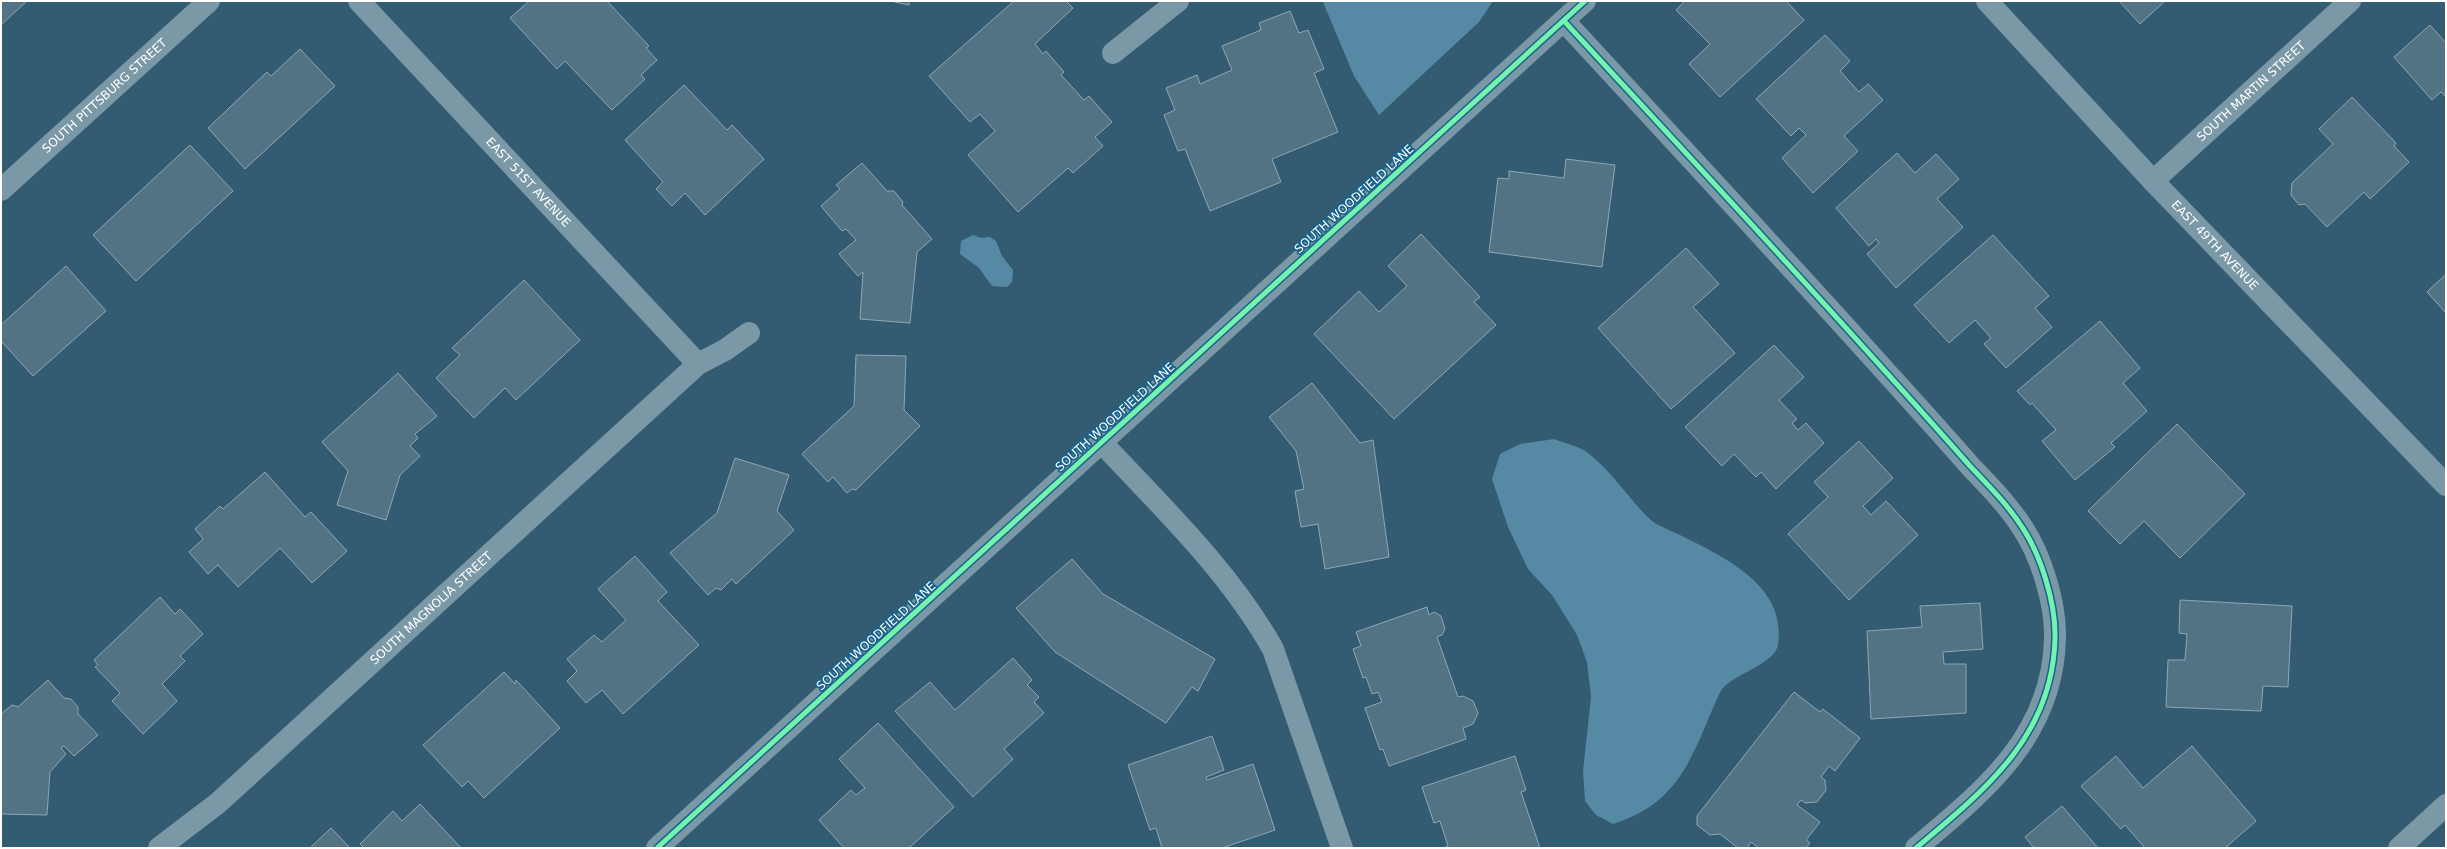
<svg xmlns="http://www.w3.org/2000/svg" width="2447" height="849" font-family="'DejaVu Sans',sans-serif">
<style>
.water{fill:#5689a4}
.building{fill:#527384;stroke:#8fa7b4}
.lines{fill:none;stroke-linecap:round;stroke-linejoin:round}
.minor{stroke:#7a98a6;stroke-width:22}
.cycleway-casing{stroke:#19648c;stroke-width:8}
.cycleway{stroke:#73f3ae;stroke-width:5}
.labels{text-anchor:middle;dominant-baseline:central;stroke-width:3.5;stroke-linejoin:round;paint-order:stroke}
.street-label{font-size:12px;fill:#fff;stroke:#19648c}
</style>
<rect width="100%" height="100%" fill="#335c72"/>
<g class="water">
<path d="M1327 1H1493L1479 22 1379 115 1354 76 1323 2Z"/>
<path d="M973 235 981 238 990 237 996 241 1002 256 1013 270 1012 282 1007 287 992 286 979 268 960 254 961 241Z"/>
<path d="M1554 439C1564 443 1579 446 1588 453 1613 472 1629 500 1652 521 1660 527 1673 531 1682 536 1726 558 1787 586 1778 645 1775 663 1736 674 1724 687 1719 692 1716 702 1713 708 1689 764 1676 804 1613 824L1596 815 1585 801 1583 771 1591 697 1587 662 1577 635 1552 595 1528 569 1508 527 1492 479 1500 454 1520 444Z"/>
</g>
<g class="building">
<path d="M1 1H27L1 25Z"/>
<path d="M529 1H607L649 46 646 48 657 60 641 75 645 79 612 110 565 61 557 69 510 18Z"/>
<path d="M890 1H909V5Z"/>
<path d="M1014 1H1066L1073 8 1035 44 1043 54 1046 51 1064 72 1061 75 1084 100 1089 96 1112 122 1095 137 1103 146 1073 173 1068 168 1018 212 968 155 995 131 980 114 970 122 929 76Z"/>
<path d="M1685 1H1786L1804 20 1720 97 1689 64 1710 44 1676 10Z"/>
<path d="M2119 1H2165L2140 24Z"/>
<path d="M1290 11 1299 33 1308 30 1324 69 1314 73 1338 132 1272 159 1281 182 1210 211 1185 149 1178 151 1164 115 1175 110 1166 88 1197 75 1200 84 1232 70 1222 46 1261 30 1259 23Z"/>
<path d="M2430 25 2446 43V97L2441 92 2432 100 2394 57Z"/>
<path d="M1825 35 1850 61 1840 71 1859 92 1868 84 1883 100 1844 136 1858 151 1813 193 1782 158 1806 135 1799 128 1791 136 1756 99Z"/>
<path d="M300 49 335 86 245 169 208 128 267 72 271 76Z"/>
<path d="M684 85 727 130 732 125 764 159 705 215 685 193 672 206 656 189 663 182 625 140Z"/>
<path d="M2352 97 2396 143 2394 146 2409 162 2370 199 2364 192 2327 227 2305 204 2299 205 2291 195 2292 183 2333 144 2319 129Z"/>
<path d="M190 145 233 191 136 281 93 235Z"/>
<path d="M1897 153 1915 173 1936 154 1959 179 1937 199 1963 227 1896 288 1867 254 1879 243 1876 239 1869 246 1836 208Z"/>
<path d="M1566 159 1615 165 1602 267 1489 252 1498 178 1509 179V171L1564 178Z"/>
<path d="M862 163 887 191H894L903 202 902 205 932 239 917 252 910 323 860 319 863 272 858 276 839 254 856 240 846 229 842 231 821 206 840 189 836 185Z"/>
<path d="M1421 234 1480 297 1474 302 1496 325 1394 419 1314 334 1359 291 1379 312 1407 286 1388 266Z"/>
<path d="M1993 235 2049 296 2035 308 2052 327 2006 368 1984 344 1991 338 1975 320 1949 343 1914 305Z"/>
<path d="M1686 248 1719 284 1693 307 1735 353 1671 409 1598 328Z"/>
<path d="M66 266 106 311 33 376 1 341V325Z"/>
<path d="M2446 274V313L2427 292Z"/>
<path d="M524 280 580 340 516 400 505 388 474 418 436 378 460 355 452 348Z"/>
<path d="M2100 321 2140 368 2123 383 2147 411 2111 443 2115 447 2075 480 2042 441 2056 430 2032 403 2030 405 2017 391Z"/>
<path d="M1774 345 1804 377 1779 400 1797 419 1792 423 1798 430 1806 423 1824 443 1776 489 1761 472 1756 477 1734 454 1722 466 1685 427Z"/>
<path d="M856 355 906 356 904 410 920 426 856 490 852 489 847 493 833 477 828 482 802 454 854 406Z"/>
<path d="M398 373 437 416 415 434 418 438 410 446 420 456 400 475 386 520 337 505 348 471 322 442Z"/>
<path d="M1312 383 1360 443 1373 440 1389 557 1325 569 1318 524 1301 527 1295 491 1304 489 1296 451 1269 417Z"/>
<path d="M2177 424 2245 494 2180 558 2144 521 2120 544 2088 511Z"/>
<path d="M1859 441 1893 478 1863 506 1871 515 1886 501 1918 535 1849 600 1788 534 1828 497 1814 482Z"/>
<path d="M735 458 789 475 777 511 794 530 736 584 732 579 721 590 716 588 708 595 670 553 717 513Z"/>
<path d="M265 472 305 517 311 512 347 551 312 583 280 548 238 587 218 565 208 574 189 552 203 539 195 529 220 506 223 509Z"/>
<path d="M635 556 667 592 658 601 699 645 623 714 602 690 586 703 567 681 577 671 567 659 594 635 602 642 626 620 598 589Z"/>
<path d="M1072 559 1103 594 1215 659 1198 691 1192 687 1166 723 1055 652 1016 608Z"/>
<path d="M160 597 175 614 180 609 203 634 180 656 185 661 162 684 177 701 143 734 112 701 120 693 95 667 98 665 94 660Z"/>
<path d="M2180 600 2292 606 2288 687 2263 686 2261 711 2166 707 2168 660H2185L2187 634 2179 633Z"/>
<path d="M1980 603 1983 649 1943 652 1944 664H1966V713L1871 719 1867 631 1922 627 1920 606Z"/>
<path d="M1427 607 1429 615 1434 612 1441 616 1445 629 1442 635 1437 637 1458 697 1463 696 1473 701 1478 713 1473 724 1463 728 1466 739 1389 766 1383 749 1380 750 1365 708 1382 702 1378 692 1372 694 1366 677 1363 678 1353 649 1361 646 1356 632Z"/>
<path d="M1013 658 1032 680 1027 685 1039 697 1034 702 1044 713 1004 749 1013 759 973 797 895 711 930 682 955 710Z"/>
<path d="M504 672 515 684 516 680 560 728 484 798 468 781 462 787 423 745Z"/>
<path d="M48 680 64 698 71 699 78 707V714L98 735 74 756 64 746 61 748 66 754 50 772 47 815 1 814V714L12 705 18 707Z"/>
<path d="M1794 692 1820 712 1823 709 1860 738 1835 771 1829 766 1821 777 1825 780 1826 790 1817 802 1805 803 1801 800 1797 805 1820 822 1806 840 1810 843 1806 848H1759L1751 842 1747 848H1738L1720 834 1710 835 1697 825V816Z"/>
<path d="M878 723 954 807 909 848H844L819 820 851 790 856 795 865 788 839 759Z"/>
<path d="M1212 736 1224 770 1206 777 1207 780 1253 764 1275 830 1222 848H1162L1156 828 1150 830 1128 765Z"/>
<path d="M2192 746 2256 821 2225 848H2145L2125 825 2121 829 2081 786 2116 756 2143 788Z"/>
<path d="M1515 756 1526 790 1521 792 1540 848H1444L1448 846 1440 821 1434 823 1422 787Z"/>
<path d="M420 804 461 848H364L360 844 393 811 402 821Z"/>
<path d="M2062 806 2098 848H2034L2025 837Z"/>
<path d="M331 828 350 848H310Z"/>
</g>
<g class="lines">
<g class="minor">
<path id="s1" d="M359 1 698 364"/>
<path id="s2" d="M1987 1 2153 181 2446 485"/>
<path d="M1564 21C1671 137 1779 253 1885 371 1913 402 1942 434 1970 466 1988 485 2008 505 2022 527 2041 555 2056 604 2055 638 2053 736 1985 790 1916 848"/>
<path d="M1113 53 1178 1"/>
<path id="s3" d="M2153 181 2350 1"/>
<path id="s4" d="M1 190 209 1"/>
<path d="M1102 443C1163 508 1229 571 1273 649L1342 848"/>
<path id="s5" d="M159 848 218 803 698 364 725 350 749 333"/>
<path d="M657 848 1585 1"/>
<path d="M2399 848 2446 805"/>
</g>
<defs>
<g id="cycleway">
<path d="M1564 21C1671 137 1779 253 1885 371 1913 402 1942 434 1970 466 1988 485 2008 505 2022 527 2041 555 2056 604 2055 638 2053 736 1985 790 1916 848"/>
<path d="M657 848 1585 1"/>
</g>
</defs>
<use href="#cycleway" class="cycleway-casing"/>
<use href="#cycleway" class="cycleway"/>
</g>
<g class="labels">
<g class="street-label">
<text stroke="none"><textPath href="#s3" startOffset="133">SOUTH MARTIN STREET</textPath></text>
<text stroke="none"><textPath href="#s4" startOffset="140">SOUTH PITTSBURG STREET</textPath></text>
<text stroke="none"><textPath href="#s1" startOffset="248">EAST 51ST AVENUE</textPath></text>
<text transform="translate(1354 199) rotate(-42)">SOUTH WOODFIELD LANE</text>
<text stroke="none"><textPath href="#s2" startOffset="334">EAST 49TH AVENUE</textPath></text>
<text transform="translate(1115 417) rotate(-42)">SOUTH WOODFIELD LANE</text>
<text stroke="none"><textPath href="#s5" startOffset="363">SOUTH MAGNOLIA STREET</textPath></text>
<text transform="translate(876 636) rotate(-42)">SOUTH WOODFIELD LANE</text>
</g>
</g>
<rect width="2447" height="849" fill="none" stroke="#ffffff" stroke-width="4"/>
</svg>
